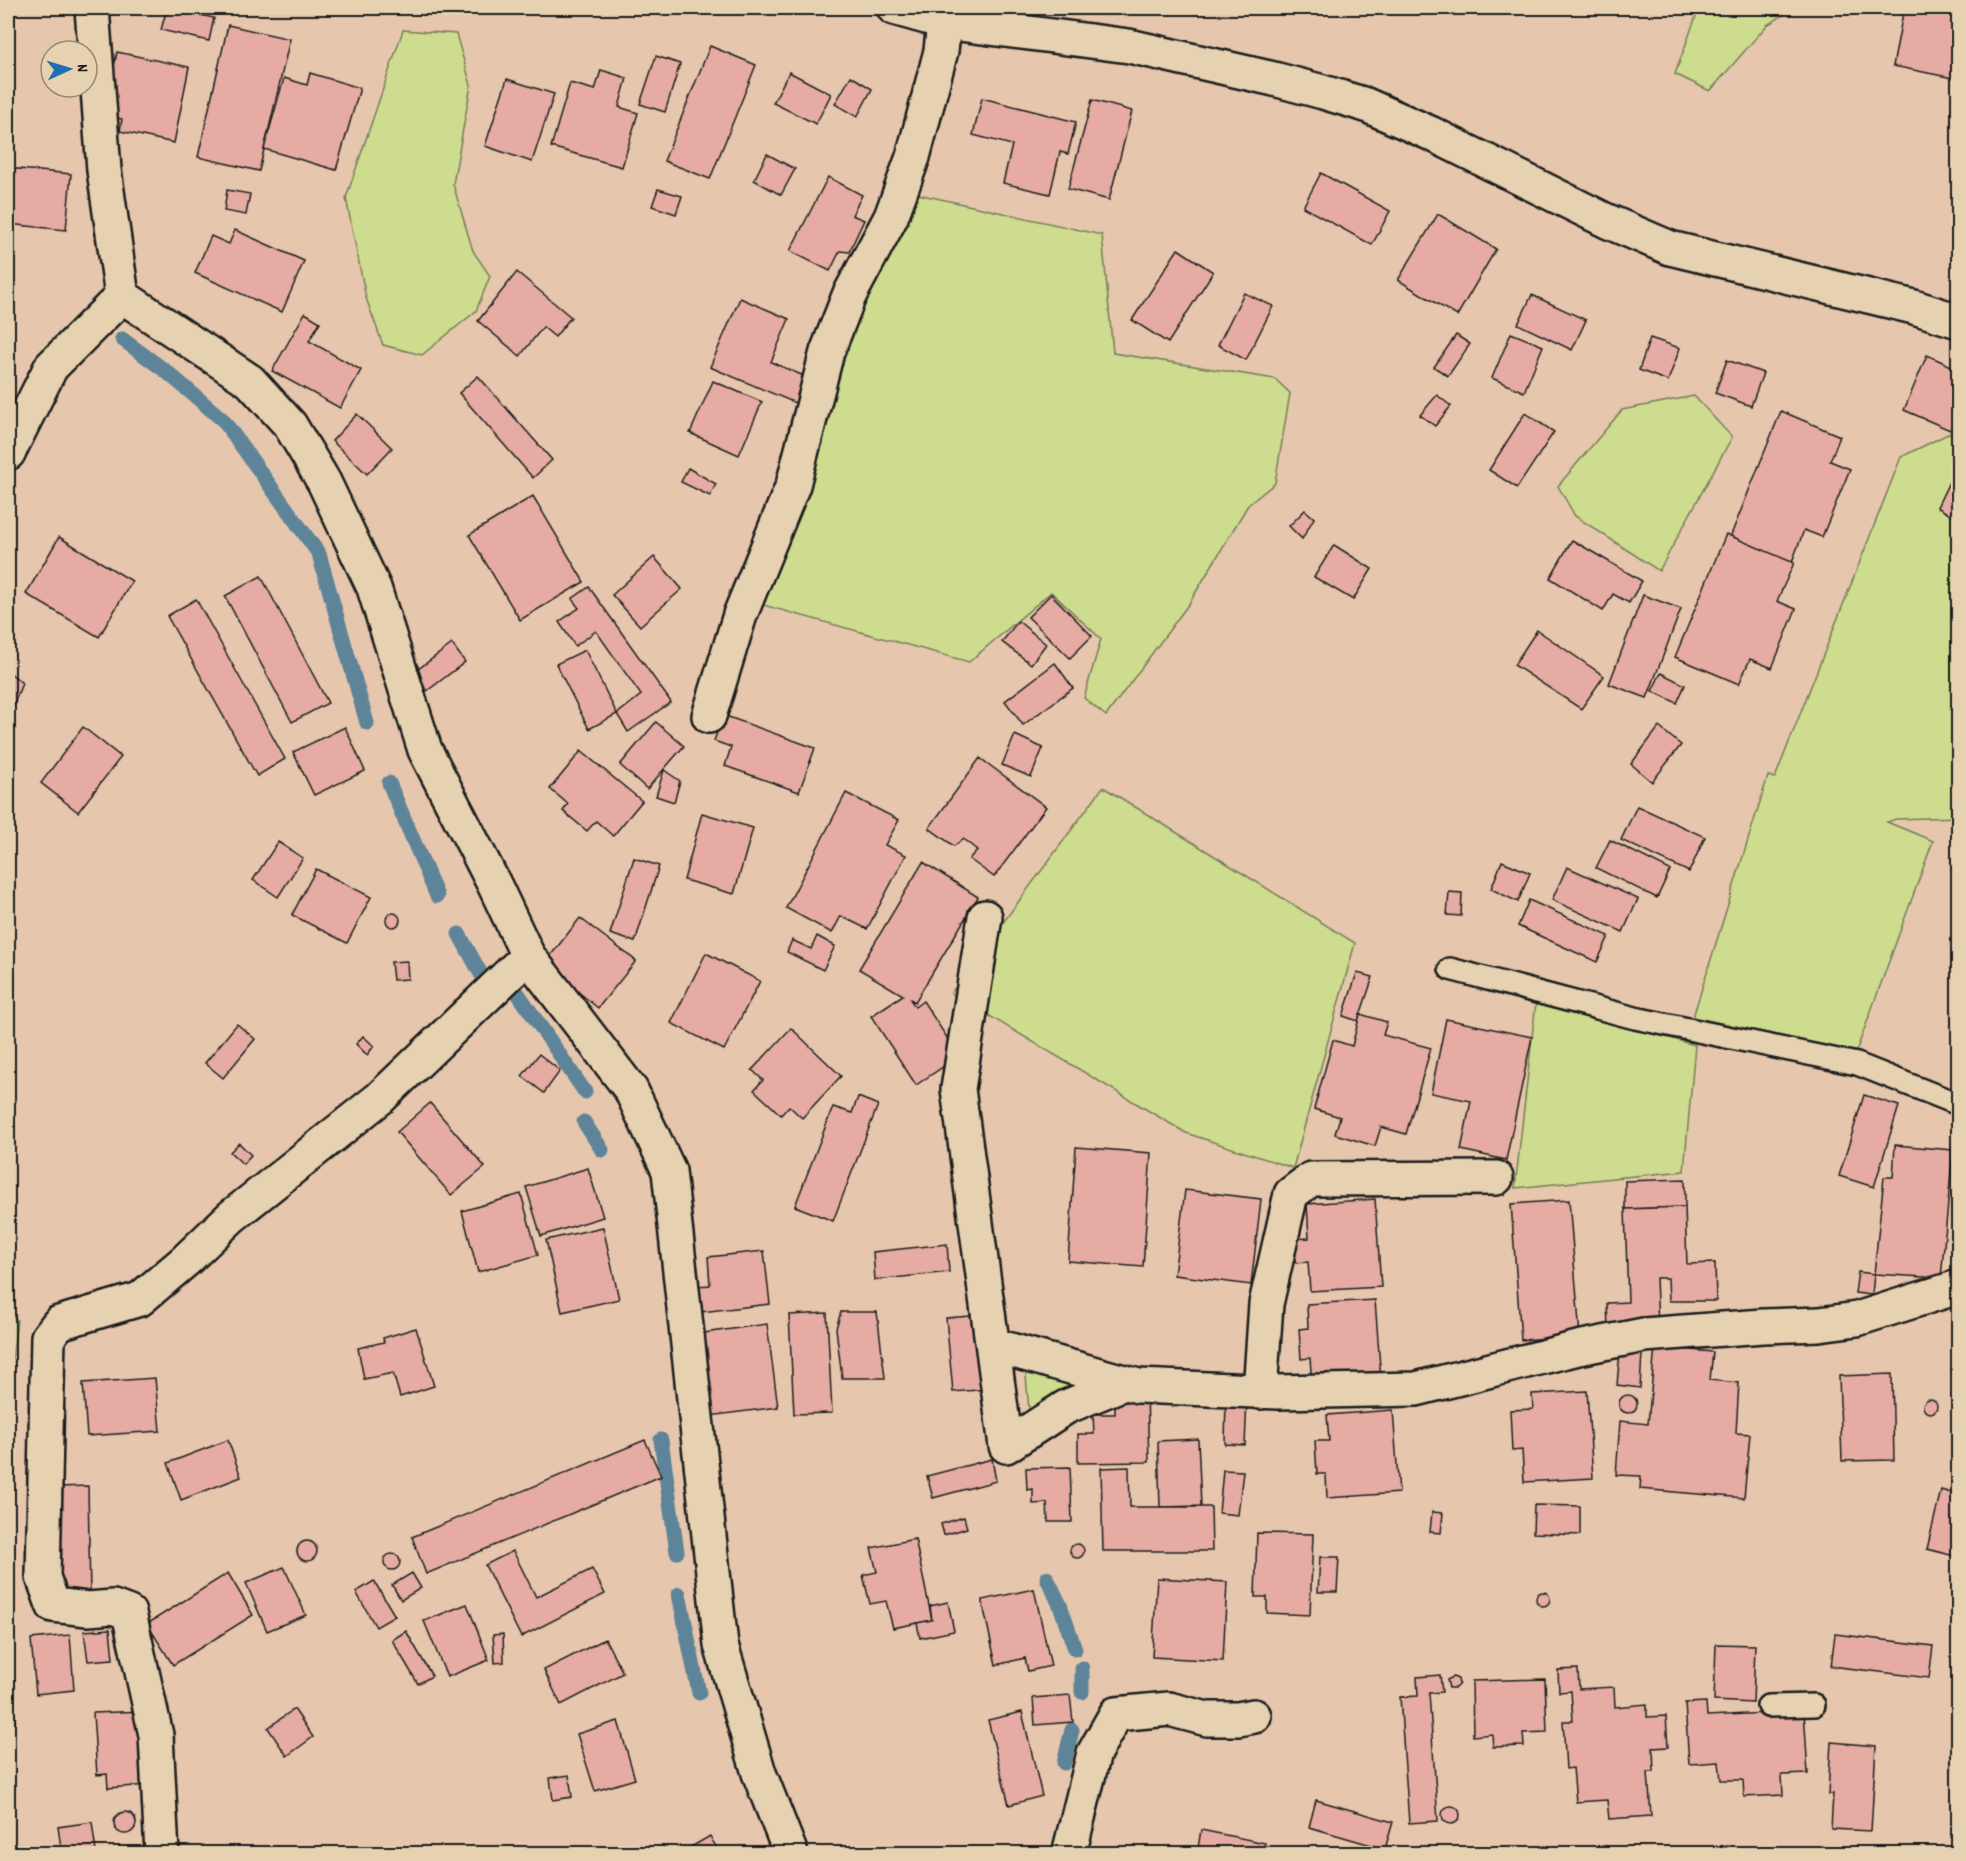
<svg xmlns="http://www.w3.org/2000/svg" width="1966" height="1861" font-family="Dekko,sans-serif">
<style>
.green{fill:#cedc8f;stroke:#757c56;stroke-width:1.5}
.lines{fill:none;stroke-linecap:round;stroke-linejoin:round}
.stream{stroke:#5d8498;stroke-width:15}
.building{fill:#e6aca3;stroke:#1c1c1c;stroke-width:1.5}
.service-casing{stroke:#1c1c1c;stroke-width:26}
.minor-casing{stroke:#1c1c1c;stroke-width:38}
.service{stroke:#e6d2b1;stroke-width:21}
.minor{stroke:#e6d2b1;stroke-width:33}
</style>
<rect width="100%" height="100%" fill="#e6c7ad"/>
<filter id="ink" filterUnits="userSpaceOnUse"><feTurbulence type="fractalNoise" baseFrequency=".0167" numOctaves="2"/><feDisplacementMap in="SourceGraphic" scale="12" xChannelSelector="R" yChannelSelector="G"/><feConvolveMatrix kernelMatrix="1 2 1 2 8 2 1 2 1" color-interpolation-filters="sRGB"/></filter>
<g filter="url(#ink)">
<g class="green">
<path d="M1699 8H1795L1767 25 1710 91 1675 74Z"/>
<path d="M403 30 456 34 471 85 453 184 473 251 490 276 476 311 422 355 383 345 366 298 346 198Z"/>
<path d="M918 194 1102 235 1113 353 1275 379 1290 393 1275 483 1248 505 1190 602 1106 716 1084 698 1101 639 1051 592 969 662 752 602 841 329Z"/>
<path d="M1694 396 1732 437 1659 571 1575 516 1558 486 1622 410Z"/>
<path d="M1958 429V817L1896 819 1887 822 1933 841 1856 1052 1693 1017 1768 776 1775 778 1901 457Z"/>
<path d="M1103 787 1355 943 1293 1168 1186 1133 951 993Z"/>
<path d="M1536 1002 1695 1045 1684 1171 1515 1188Z"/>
<path d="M8 1311 17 1320 8 1395Z"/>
<path d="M1025 1365 1089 1385 1029 1410Z"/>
</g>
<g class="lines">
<g class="stream">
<path d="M122 339 167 372 223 420 319 554 367 723"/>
<path d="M389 783 437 896"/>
<path d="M459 934 481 974"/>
<path d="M515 989 585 1092"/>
<path d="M584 1122 602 1150"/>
<path d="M661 1440 677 1552"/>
<path d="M1047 1578 1060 1605 1075 1649"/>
<path d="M679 1594 699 1693"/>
<path d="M1082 1668V1692"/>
<path d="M1064 1763 1072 1730"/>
</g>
</g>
<g class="building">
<path d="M167 8 214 18 209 41 161 30Z"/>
<path d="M1904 8 1958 9V79L1893 66Z"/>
<path d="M228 25 290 39 259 171 198 157Z"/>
<path d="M710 46 756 65 710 179 664 161Z"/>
<path d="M117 52 189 67 174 143 120 131 122 119 104 115Z"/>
<path d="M656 56 680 64 665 112 640 104Z"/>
<path d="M601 70 627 78 619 107 638 113 622 167 551 147 570 83 595 90Z"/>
<path d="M789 72 831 94 816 124 773 103Z"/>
<path d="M310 73 360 88 336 170 264 149 284 78 307 85Z"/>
<path d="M851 76 872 89 857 117 835 104Z"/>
<path d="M507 79 554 94 532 162 485 146Z"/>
<path d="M982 98 1076 122 1068 154 1060 152 1050 194 1003 183 1012 145 973 135Z"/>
<path d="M1092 100 1132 111 1109 200 1068 189Z"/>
<path d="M767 154 795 169 781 195 754 180Z"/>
<path d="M8 168 71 174 66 230 8 224Z"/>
<path d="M1321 173 1390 211 1372 245 1303 207Z"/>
<path d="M828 177 862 195 852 215 864 220 849 252 840 251 830 271 790 251Z"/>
<path d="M658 189 682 196 676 214 652 206Z"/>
<path d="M227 190 250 194 246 215 224 211Z"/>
<path d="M1438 214 1496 249 1457 316 1398 280Z"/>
<path d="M235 230 304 261 282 312 195 273 211 236 229 244Z"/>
<path d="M1178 249 1213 272 1168 343 1132 320Z"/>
<path d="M517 272 571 317 555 337 543 327 520 356 478 321Z"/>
<path d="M1244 293 1273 306 1246 360 1218 345Z"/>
<path d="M1532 295 1586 320 1572 350 1518 324Z"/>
<path d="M740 298 789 319 771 362 811 379 800 405 710 367Z"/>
<path d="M305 313 320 322 309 341 361 370 340 408 272 371Z"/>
<path d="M1511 333 1543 346 1524 392 1492 378Z"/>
<path d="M1456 335 1470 344 1448 376 1434 367Z"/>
<path d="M1650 338 1680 348 1668 381 1639 370Z"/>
<path d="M1927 355 1958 369V409L1950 430 1904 410Z"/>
<path d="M1727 360 1763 373 1751 406 1715 393Z"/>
<path d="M478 376 552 460 533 478 459 393Z"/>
<path d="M713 381 762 402 739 455 690 433Z"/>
<path d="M1437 395 1451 406 1435 426 1420 415Z"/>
<path d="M1781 411 1840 436 1830 461 1850 469 1822 537 1804 530 1789 570 1727 545Z"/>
<path d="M1525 413 1554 432 1517 488 1489 470Z"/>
<path d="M357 414 392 448 367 474 332 441Z"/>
<path d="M688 468 716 484 710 496 681 482Z"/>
<path d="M1949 482 1958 487V509L1954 517 1937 507Z"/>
<path d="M533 496 584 582 520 620 469 535Z"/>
<path d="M1305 510 1314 518 1302 539 1289 526Z"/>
<path d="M1726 534 1794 563 1777 601 1796 609 1772 668 1750 659 1739 684 1675 657Z"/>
<path d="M59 537 132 581 99 637 26 594Z"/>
<path d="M1572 540 1642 581 1629 603 1613 594 1603 611 1550 578Z"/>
<path d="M1334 545 1372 569 1353 600 1314 577Z"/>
<path d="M654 557 682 589 640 626 612 595Z"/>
<path d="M261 576 328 703 292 722 225 596Z"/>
<path d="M589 587 671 702 628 732 617 714 641 695 596 631 575 646 559 622 579 608 572 599Z"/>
<path d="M1051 594 1092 636 1070 658 1028 617Z"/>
<path d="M1643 595 1681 609 1647 698 1609 684Z"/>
<path d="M196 599 285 759 257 776 167 616Z"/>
<path d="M1018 621 1046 644 1031 664 1002 642Z"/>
<path d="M1537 630 1604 676 1581 709 1514 665Z"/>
<path d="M452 644 465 662 427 691 413 673Z"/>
<path d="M585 650 617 714 589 729 556 664Z"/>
<path d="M1055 663 1073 688 1023 725 1005 701Z"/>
<path d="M8 671 22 683 10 715 8 713Z"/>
<path d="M1661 673 1685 685 1677 703 1652 691Z"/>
<path d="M723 715 815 748 799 792 725 766 731 747 714 741Z"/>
<path d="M656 722 684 746 647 789 620 765Z"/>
<path d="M83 727 121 757 78 812 41 783Z"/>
<path d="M345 727 365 771 314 795 293 752Z"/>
<path d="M1659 727 1681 745 1652 782 1631 764Z"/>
<path d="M1015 735 1043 748 1031 777 1002 765Z"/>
<path d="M581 751 642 801 613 836 596 821 587 831 563 811 568 804 550 789Z"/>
<path d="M980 758 1046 807 994 877 969 859 977 850 963 839 954 846 929 828Z"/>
<path d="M664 770 680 781 674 802 656 796Z"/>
<path d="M846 793 899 820 885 845 906 855 867 929 841 916 832 933 786 908Z"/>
<path d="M1637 806 1705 837 1689 872 1621 840Z"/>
<path d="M702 813 753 828 734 894 684 880Z"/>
<path d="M1610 840 1670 870 1657 898 1596 868Z"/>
<path d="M278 842 303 858 278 897 253 880Z"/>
<path d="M634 858 659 866 635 942 610 934Z"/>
<path d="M1502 861 1530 873 1518 902 1491 889Z"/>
<path d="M923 862 978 897 915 1002 910 999 915 1007 923 1001 959 1056 916 1085 871 1016 903 995 859 969Z"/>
<path d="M1567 867 1638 899 1623 932 1552 900Z"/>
<path d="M316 869 371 897 347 943 292 915Z"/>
<path d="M1449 892 1462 893 1461 916 1447 915Z"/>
<path d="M1529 900 1609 936 1597 962 1518 926Z"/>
<circle cx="393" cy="920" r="7"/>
<path d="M580 918 636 961 598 1008 544 964Z"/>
<path d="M817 936 835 946 823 970 787 952 792 940 811 949Z"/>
<path d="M706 953 760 981 724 1050 671 1023Z"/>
<path d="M407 961 408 979 393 980 391 962Z"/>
<path d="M1357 973 1373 977 1358 1021 1343 1016Z"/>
<path d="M1360 1014 1387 1022 1383 1035 1431 1048 1406 1134 1381 1127 1375 1146 1335 1134 1340 1117 1314 1109 1333 1040 1352 1046Z"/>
<path d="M1446 1019 1532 1037 1506 1160 1461 1150 1471 1101 1431 1093Z"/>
<path d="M237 1024 255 1039 223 1078 205 1063Z"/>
<path d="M791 1028 841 1076 802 1118 789 1106 781 1115 754 1090 763 1080 752 1070Z"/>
<path d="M363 1036 374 1046 367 1055 356 1044Z"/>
<path d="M539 1054 560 1071 544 1093 522 1076Z"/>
<path d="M1864 1095 1899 1106 1874 1187 1839 1176Z"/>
<path d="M858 1097 878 1105 833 1221 795 1206 833 1107 852 1113Z"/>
<path d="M430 1103 485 1167 451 1195 397 1132Z"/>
<path d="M239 1143 251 1155 243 1164 230 1152Z"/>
<path d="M1895 1145 1953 1150 1941 1278 1874 1274 1884 1177H1893Z"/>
<path d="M1076 1147 1151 1153 1143 1267 1068 1261Z"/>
<path d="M588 1168 603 1217 541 1236 526 1187Z"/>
<path d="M1685 1179V1207L1625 1209V1181Z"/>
<path d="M1185 1190 1261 1199 1251 1285 1174 1275Z"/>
<path d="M521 1194 538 1255 478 1272 462 1211Z"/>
<path d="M1375 1199 1381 1287 1310 1291 1308 1262 1296 1263 1294 1239 1309 1238 1307 1204Z"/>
<path d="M1569 1200 1580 1336 1521 1340 1511 1204Z"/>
<path d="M1685 1207 1687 1264 1715 1263 1716 1301H1669L1668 1278H1656L1658 1326 1608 1328 1607 1303 1628 1302 1625 1209Z"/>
<path d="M603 1227 619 1299 562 1312 546 1240Z"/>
<path d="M947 1244 949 1272 875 1280 873 1252Z"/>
<path d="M764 1251 770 1304 701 1312 698 1286 710 1285 708 1257Z"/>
<path d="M1858 1272 1874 1274 1872 1295 1855 1293Z"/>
<path d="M1375 1300 1381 1380 1312 1385 1310 1358 1301 1359 1299 1329 1308 1328 1307 1304Z"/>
<path d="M841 1312H877L885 1378H842L836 1328Z"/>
<path d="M827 1313 832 1413 794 1414 789 1315Z"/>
<path d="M984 1315 990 1389 953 1392 946 1318Z"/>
<path d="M767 1324 778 1407 709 1416 697 1334Z"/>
<path d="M416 1328 434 1386 400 1397 393 1373 364 1379 358 1348 384 1342 383 1338Z"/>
<path d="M1655 1347 1713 1352 1710 1380 1739 1383 1736 1433 1750 1434 1744 1498 1640 1489 1641 1476 1616 1475 1620 1421 1648 1424Z"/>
<path d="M1620 1351 1642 1353 1640 1388 1617 1385Z"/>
<path d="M1892 1374 1894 1460 1842 1461 1839 1376Z"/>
<path d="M155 1378 160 1431 87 1436 83 1383Z"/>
<path d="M1587 1391 1593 1478 1524 1482 1522 1450 1512 1451 1510 1410 1533 1409 1532 1394Z"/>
<path d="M1115 1394H1147L1149 1462 1078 1463V1434H1094L1093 1414H1115Z"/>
<circle cx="1628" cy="1404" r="9"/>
<path d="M1226 1398 1247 1399 1245 1445 1225 1444Z"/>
<circle cx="1930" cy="1406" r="7"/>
<path d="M1393 1410 1399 1493 1327 1498 1326 1474H1317L1315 1441H1329L1327 1415Z"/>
<path d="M1198 1439 1201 1506 1160 1507 1158 1441Z"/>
<path d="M228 1440 241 1477 181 1500 168 1463Z"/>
<path d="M645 1440 661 1476 426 1574 412 1537Z"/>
<path d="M992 1459 996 1481 933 1498 927 1476Z"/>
<path d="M1070 1467 1072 1522H1048L1047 1503 1033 1504V1489L1027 1490 1026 1468Z"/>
<path d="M1129 1467 1130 1507H1211L1212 1551H1103L1101 1468Z"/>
<path d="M1223 1470 1243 1471 1238 1515 1219 1513Z"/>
<path d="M88 1486 90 1594 60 1595 59 1487Z"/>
<path d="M1941 1490 1958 1495V1557L1927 1549Z"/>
<path d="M1534 1505 1580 1506V1535L1533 1533Z"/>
<path d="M1432 1512 1443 1513 1441 1533 1430 1532Z"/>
<path d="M964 1517 967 1528 944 1535 941 1524Z"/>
<path d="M1257 1533 1313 1534 1310 1615 1267 1613V1597H1255Z"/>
<path d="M915 1539 932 1620 893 1628 886 1601 870 1604 863 1575 877 1572 871 1548Z"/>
<circle cx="307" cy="1551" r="10"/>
<circle cx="1077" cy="1551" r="7"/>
<path d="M513 1551 536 1597 592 1569 605 1594 521 1637 485 1565Z"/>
<circle cx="392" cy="1562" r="8"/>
<path d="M1320 1557H1339L1337 1592H1318Z"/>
<path d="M284 1567 306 1615 267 1631 246 1583Z"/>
<path d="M228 1573 253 1615 173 1665 147 1624Z"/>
<path d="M412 1573 421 1588 401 1600 392 1585Z"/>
<path d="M1157 1578 1227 1582 1223 1661 1152 1657Z"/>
<path d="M374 1581 395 1616 376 1627 356 1592Z"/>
<path d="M1034 1589 1051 1666 1028 1671 1025 1658 996 1665 982 1600Z"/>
<circle cx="1543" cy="1599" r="7"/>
<path d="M948 1602 954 1631 920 1638 917 1623 932 1620 930 1606Z"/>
<path d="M467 1604 489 1660 447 1677 424 1621Z"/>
<path d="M110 1629 113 1659 88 1661 84 1631Z"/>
<path d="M406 1631 432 1676 418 1684 392 1640Z"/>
<path d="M503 1634 504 1662 495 1663 493 1635Z"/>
<path d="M1835 1634 1933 1646 1929 1678 1831 1666Z"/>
<path d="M70 1635 74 1690 36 1694 31 1639Z"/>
<path d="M605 1639 623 1673 561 1705 544 1670Z"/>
<path d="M1716 1644 1755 1645 1753 1703 1714 1701Z"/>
<path d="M1578 1669 1579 1689 1614 1687 1615 1707 1647 1704V1717L1666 1716 1668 1747 1653 1748 1654 1772H1648L1651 1816 1609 1819 1607 1800 1576 1802 1573 1768 1566 1769 1563 1721H1573L1571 1691 1559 1692 1558 1670Z"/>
<path d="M1440 1675 1442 1692 1429 1693 1438 1821 1409 1823 1400 1697 1418 1696 1417 1677Z"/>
<path d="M1453 1677 1458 1679 1459 1684 1455 1688H1449L1447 1680Z"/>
<path d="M1545 1679 1547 1732 1523 1733 1524 1746 1493 1747 1492 1734 1473 1736 1472 1681Z"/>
<path d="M13 1694 15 1724H8V1695Z"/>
<path d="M1070 1695 1073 1722 1035 1725 1033 1698Z"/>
<path d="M1706 1702 1707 1716 1804 1711 1808 1774 1782 1775 1783 1795 1744 1797 1743 1780H1721L1719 1762 1689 1764 1685 1703Z"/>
<path d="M294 1709 313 1737 287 1756 268 1728Z"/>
<path d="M145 1711 149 1785 108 1788 107 1774 97 1775 93 1713Z"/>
<path d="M1022 1712 1042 1796 1009 1805 988 1720Z"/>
<path d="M618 1721 635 1779 595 1791 577 1734Z"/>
<path d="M1831 1742 1876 1746 1871 1831 1831 1829 1833 1794H1828Z"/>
<path d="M569 1775 572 1797 553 1800 550 1778Z"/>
<path d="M1316 1800 1393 1822 1385 1849 1309 1827Z"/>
<circle cx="1451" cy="1815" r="9"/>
<circle cx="125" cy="1823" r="11"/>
<path d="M92 1822 96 1852 62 1854 58 1827Z"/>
<path d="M1201 1830 1265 1843 1262 1854H1197Z"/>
<path d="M710 1836 720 1854H679Z"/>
<path d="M35 1847V1854H13V1849Z"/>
</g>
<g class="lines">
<defs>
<g id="service">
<path d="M1450 969 1635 1018 1857 1064 1958 1104"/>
<path d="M1768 1706 1814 1705"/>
</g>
<g id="minor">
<path d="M92 8 104 170 122 296 250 381 290 425 324 482 374 588 425 750 494 884 528 956 631 1090 669 1171 721 1645 759 1773 791 1854"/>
<path d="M894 8 944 22 1129 46 1274 79 1323 92 1366 105 1432 134 1607 221 1670 248 1914 307 1958 321"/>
<path d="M8 453 51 367 122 296"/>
<path d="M709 716 740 615 793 485 827 352 849 296 891 217 913 157 941 51 944 22 955 8"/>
<path d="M985 917 958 1089 1006 1446 1066 1407 1124 1383"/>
<path d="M993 1345 1138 1386 1278 1392 1416 1389 1578 1348 1644 1335 1763 1326 1819 1324 1857 1319 1958 1287"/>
<path d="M1260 1392 1266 1304 1291 1194 1311 1179 1496 1178"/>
<path d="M162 1854 156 1735 129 1613 113 1607 88 1609 53 1605 43 1577 48 1337 59 1323 140 1299 185 1261 231 1217 380 1098 528 956"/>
<path d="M1069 1854 1094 1753 1116 1714 1169 1709 1207 1719H1238L1254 1716"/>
</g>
</defs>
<use href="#service" class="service-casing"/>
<use href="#minor" class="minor-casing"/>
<use href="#service" class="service"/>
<use href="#minor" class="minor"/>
</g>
</g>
<rect width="1966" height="1861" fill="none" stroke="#e6d2b1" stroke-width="30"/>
<rect x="15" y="15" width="1936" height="1831" fill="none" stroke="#1c1c1c" stroke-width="2" filter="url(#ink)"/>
<g transform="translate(69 69) rotate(86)"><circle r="28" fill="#e6d2b1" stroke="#958975" stroke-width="1.5"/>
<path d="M0-4.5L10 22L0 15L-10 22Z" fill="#1f6fb2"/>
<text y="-9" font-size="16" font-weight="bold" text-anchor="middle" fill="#1c1c1c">N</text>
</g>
</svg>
